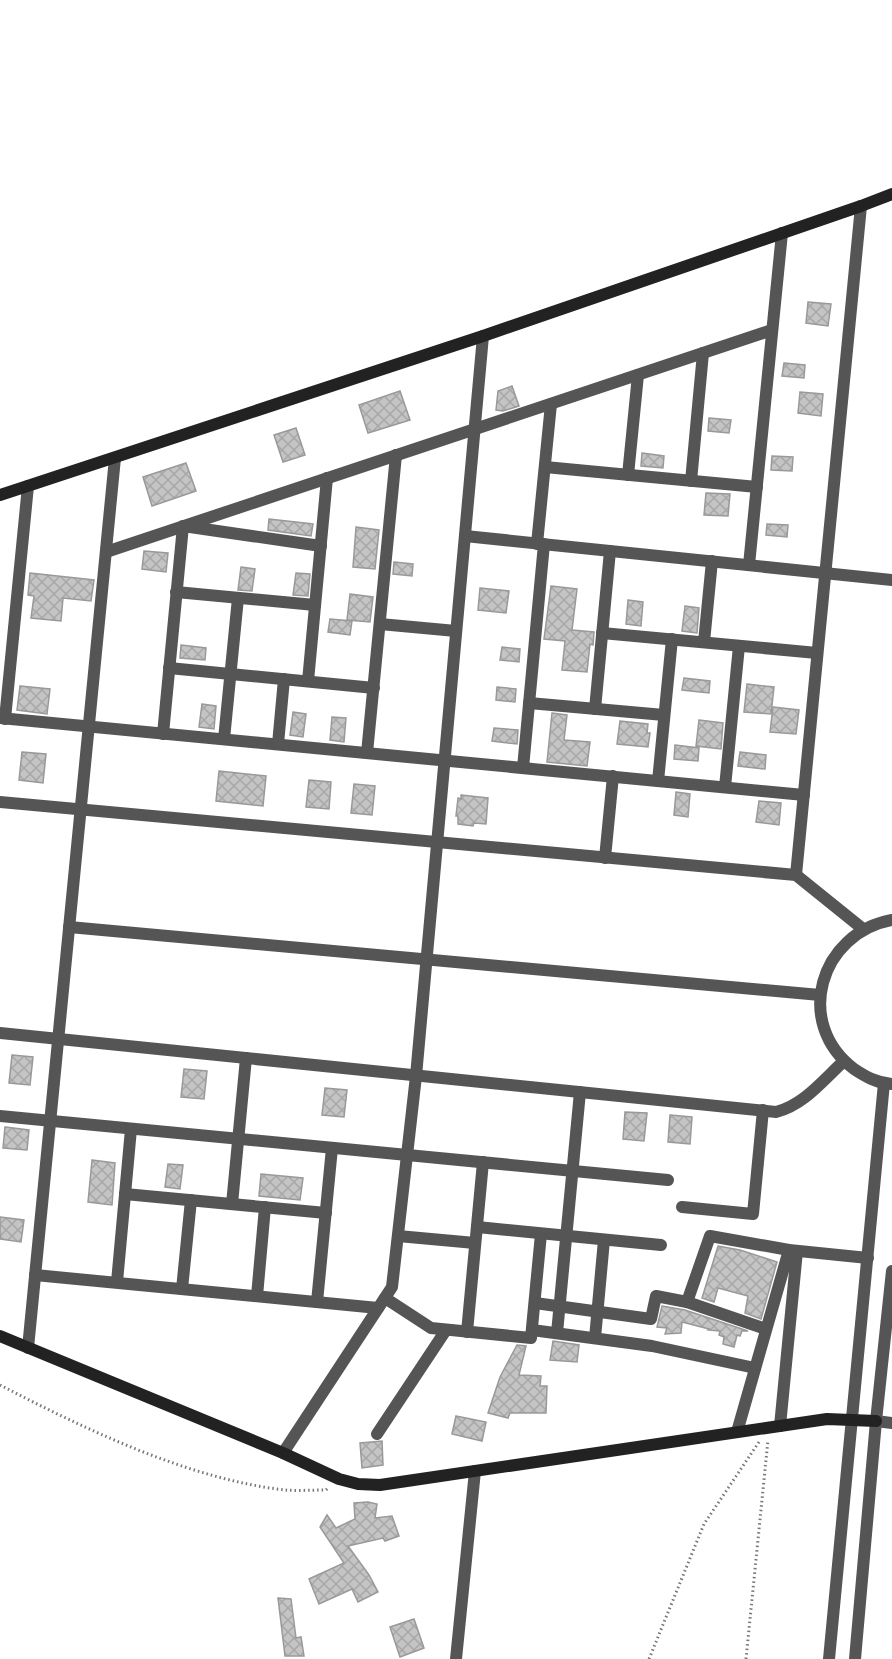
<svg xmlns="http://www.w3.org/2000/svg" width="892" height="1659" font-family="Karla,sans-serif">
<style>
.building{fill:url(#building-cross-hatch);stroke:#999;stroke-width:1.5}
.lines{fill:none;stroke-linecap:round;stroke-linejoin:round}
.path{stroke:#777;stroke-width:3;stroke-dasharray:1.5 3;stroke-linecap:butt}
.street{stroke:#555;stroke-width:12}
.secondary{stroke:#222;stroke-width:12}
</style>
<defs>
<pattern id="building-cross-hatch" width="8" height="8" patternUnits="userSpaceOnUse" patternTransform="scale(1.5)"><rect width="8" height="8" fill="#c4c4c4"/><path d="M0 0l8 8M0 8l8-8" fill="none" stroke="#a7a7a7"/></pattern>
</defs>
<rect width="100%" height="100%" fill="#fff"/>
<g class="building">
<path d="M808 302 831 304 828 326 806 323Z"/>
<path d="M784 363 805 365 804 378 782 376Z"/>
<path d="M512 386 519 406 503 411 496 410 498 391Z"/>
<path d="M400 391 410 420 368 433 359 405Z"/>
<path d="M800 392 823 394 821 416 798 413Z"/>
<path d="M709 418 731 420 729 433 708 431Z"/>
<path d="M296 428 305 455 283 462 274 435Z"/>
<path d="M642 453 664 456 663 468 641 466Z"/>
<path d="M772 456 793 457 792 471 771 470Z"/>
<path d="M186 463 196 491 152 506 143 477Z"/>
<path d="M706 493 730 494 728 516 704 515Z"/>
<path d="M269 519 313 524 311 536 268 530Z"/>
<path d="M767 524 788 525 787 537 766 535Z"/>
<path d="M356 527 379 530 375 569 353 567Z"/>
<path d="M144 551 168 553 166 572 142 569Z"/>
<path d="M394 562 413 564 412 576 393 574Z"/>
<path d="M241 567 255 569 252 591 238 590Z"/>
<path d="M30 573 94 580 91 601 63 598 61 621 31 618 34 596 28 595Z"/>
<path d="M296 573 310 574 308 596 293 595Z"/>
<path d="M551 586 577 589 572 630 594 632 593 645 590 644 587 672 562 670 565 641 544 639Z"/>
<path d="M480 588 509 591 506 613 478 610Z"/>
<path d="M350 594 373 597 370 622 347 620Z"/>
<path d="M628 600 643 602 641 626 626 624Z"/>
<path d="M685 606 699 608 697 633 682 631Z"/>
<path d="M330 619 352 621 350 635 328 632Z"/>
<path d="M181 645 206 648 205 660 180 658Z"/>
<path d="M502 647 520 649 519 662 500 660Z"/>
<path d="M684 678 710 681 709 693 682 690Z"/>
<path d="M747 684 774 687 771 714 744 712Z"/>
<path d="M20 686 50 689 47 714 17 710Z"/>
<path d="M497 687 516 689 515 702 496 700Z"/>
<path d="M202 704 216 706 214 729 199 727Z"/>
<path d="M773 707 799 710 796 734 770 732Z"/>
<path d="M293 712 306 714 303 737 290 735Z"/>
<path d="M552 713 567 715 564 740 590 742 587 766 547 762Z"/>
<path d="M332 717 346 718 344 742 330 740Z"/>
<path d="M699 720 723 723 721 749 696 746Z"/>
<path d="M620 721 648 724 647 733H650L648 747 617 744Z"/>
<path d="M494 728 518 730 517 744 492 741Z"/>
<path d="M675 745 699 748 698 761 674 759Z"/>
<path d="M22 752 46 754 43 783 19 780Z"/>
<path d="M740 752 766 755 765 769 738 766Z"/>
<path d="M219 771 266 776 263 806 216 801Z"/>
<path d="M309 780 331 782 329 809 306 807Z"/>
<path d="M354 784 375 786 372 815 351 813Z"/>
<path d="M676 792 690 794 688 817 674 815Z"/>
<path d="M461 795 488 798 486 824 474 823 473 826 458 824V816H456L458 798 461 799Z"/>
<path d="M759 801 781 803 779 825 756 822Z"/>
<path d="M12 1055 33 1057 30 1085 9 1083Z"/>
<path d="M184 1069 207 1071 204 1099 181 1097Z"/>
<path d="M325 1088 347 1090 344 1117 322 1115Z"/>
<path d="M625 1112 647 1113 644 1141 623 1139Z"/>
<path d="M670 1115 692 1117 690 1144 668 1142Z"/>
<path d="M5 1127 29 1130 27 1150 3 1148Z"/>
<path d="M92 1160 115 1163 112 1205 88 1202Z"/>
<path d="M168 1164 183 1165 180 1189 165 1187Z"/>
<path d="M261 1174 303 1178 300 1200 259 1196Z"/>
<path d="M0 1217 24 1220 21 1242 0 1239Z"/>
<path d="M718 1246 740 1250 777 1262 761 1319 745 1313 748 1296 718 1288 714 1302 702 1298Z"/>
<path d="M662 1306 685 1310 748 1331H742L740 1336 737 1335 734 1347 723 1344 724 1337 719 1335 720 1331 708 1330 709 1329 682 1322 681 1333 665 1334 667 1328 657 1327Z"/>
<path d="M553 1341 579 1345 577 1362 550 1360Z"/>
<path d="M517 1345 526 1346 519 1375 541 1376 540 1386H547L546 1413H510L508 1418 488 1413 500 1377Z"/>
<path d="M456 1416 486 1422 482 1441 452 1434Z"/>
<path d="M382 1441 383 1465 362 1468 360 1443Z"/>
<path d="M368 1502 377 1504 375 1518 392 1516 399 1536 385 1541 383 1538 348 1546 369 1575 378 1592 358 1602 352 1589 319 1604 309 1579 344 1563 320 1527 327 1515 336 1528 355 1519 354 1503Z"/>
<path d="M278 1598 291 1599 296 1638 301 1637 304 1656H285Z"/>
<path d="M414 1619 424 1648 400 1657 390 1627Z"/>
</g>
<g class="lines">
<g class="path">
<path d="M0 1385C85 1429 188 1479 285 1490 298 1491 312 1490 326 1490L328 1488"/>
<path d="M649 1659 704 1524 759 1442"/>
<path d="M746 1659 768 1440"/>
</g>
<g class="street">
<path d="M545 467 757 487"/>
<path d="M628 475 638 375"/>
<path d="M691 481 703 353"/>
<path d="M465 536 892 580"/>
<path d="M537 544 551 404"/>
<path d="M106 552 772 330"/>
<path d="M749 565 782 233"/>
<path d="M176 592 315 605"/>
<path d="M380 624 456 631"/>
<path d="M602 633 817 653"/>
<path d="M704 642 712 561"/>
<path d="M169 668 374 688"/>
<path d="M308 681 327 478"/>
<path d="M529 703 664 715"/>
<path d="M595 709 610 551"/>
<path d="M0 718 804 795"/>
<path d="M5 719 28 486"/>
<path d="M163 734 183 526 321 546"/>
<path d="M224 739 238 598"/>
<path d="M278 744 284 679"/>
<path d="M367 753 396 455"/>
<path d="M523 768 544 544"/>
<path d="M658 781 672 639"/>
<path d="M725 787 739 646"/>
<path d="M0 802 796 875 863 929"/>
<path d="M605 858 613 776"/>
<path d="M796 875 861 206"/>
<path d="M69 927 820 995"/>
<path d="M0 1033 776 1112C804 1105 823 1080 844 1061"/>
<path d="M892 1084C877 1083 866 1077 854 1069 793 1023 820 933 892 920"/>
<path d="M0 1116 668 1180"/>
<path d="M125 1194 326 1213"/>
<path d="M232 1204 246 1058"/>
<path d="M682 1207 753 1214 763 1110"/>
<path d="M477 1227 661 1245"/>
<path d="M398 1236 475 1243"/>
<path d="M35 1275 378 1308"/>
<path d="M117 1282 131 1129"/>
<path d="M182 1289 191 1200"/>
<path d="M257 1296 265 1207"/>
<path d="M385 1298 431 1328 531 1338 541 1234"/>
<path d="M317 1302 332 1148"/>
<path d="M687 1302 710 1236 789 1250 868 1258"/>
<path d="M535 1303 651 1319 656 1296 687 1302 766 1329"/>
<path d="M532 1330 652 1346 755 1368"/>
<path d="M467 1332 483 1162"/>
<path d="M557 1333 580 1092"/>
<path d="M595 1338 604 1240"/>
<path d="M28 1348 115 458"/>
<path d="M876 1421 892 1423"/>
<path d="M780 1426 797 1251"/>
<path d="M737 1432 789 1250"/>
<path d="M377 1434 446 1330"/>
<path d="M283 1453 392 1287 416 1076 483 336"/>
<path d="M456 1659 475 1471"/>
<path d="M829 1659 884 1083"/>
<path d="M855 1659 876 1421 892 1271"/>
</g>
<g class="secondary">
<path d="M0 495 483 336 861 206 892 194"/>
<path d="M0 1336 283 1453 339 1479 358 1484 380 1485 827 1419 876 1421"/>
</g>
</g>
</svg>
